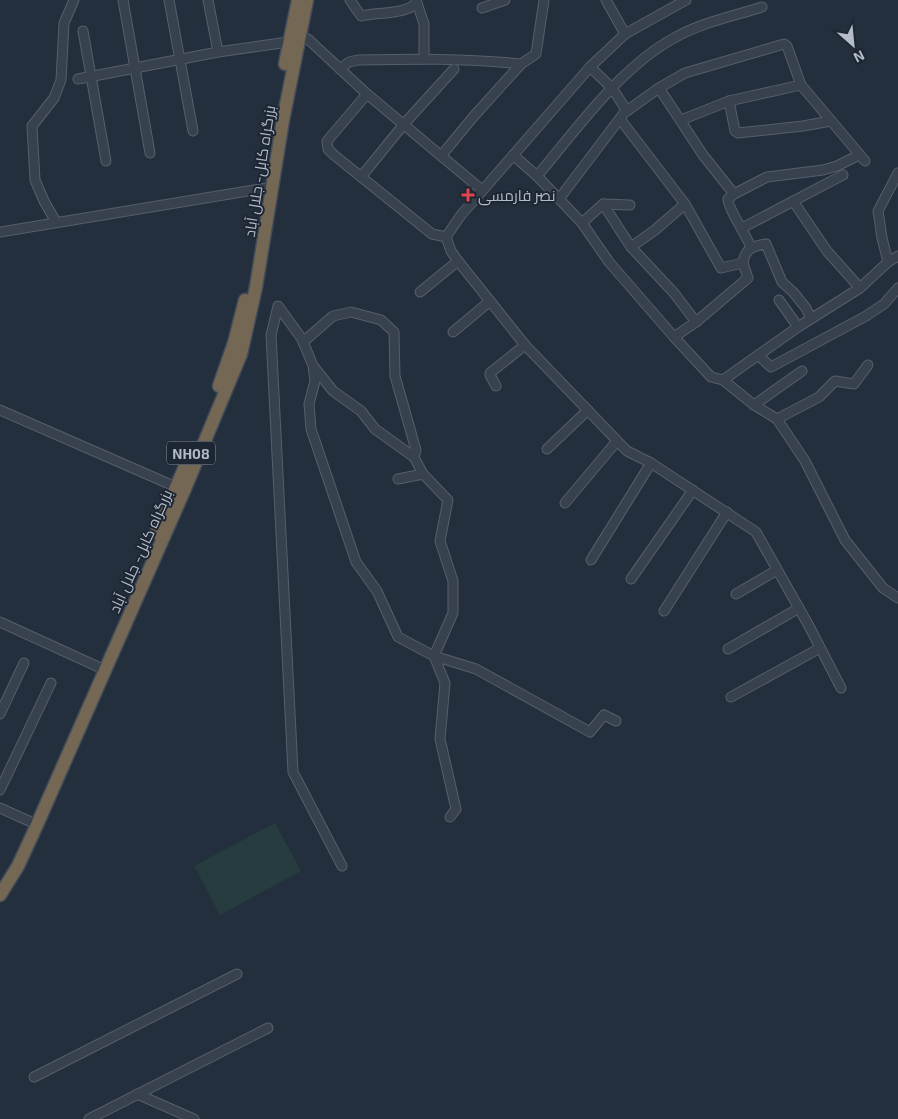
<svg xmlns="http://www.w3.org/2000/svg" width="898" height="1119" font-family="'Exo 2',Cairo,sans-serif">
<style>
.green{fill:#263c3f}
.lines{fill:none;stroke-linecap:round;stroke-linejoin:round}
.minor-casing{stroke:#565f6c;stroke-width:11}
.highway-casing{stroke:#434c59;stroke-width:15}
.minor{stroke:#38414e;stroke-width:9}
.highway{stroke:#746855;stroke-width:12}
.health-dot{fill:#e0444e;stroke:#1d2633;stroke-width:2}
.labels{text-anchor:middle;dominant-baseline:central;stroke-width:4;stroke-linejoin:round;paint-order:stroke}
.shield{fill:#1d2633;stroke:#878f9c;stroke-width:1}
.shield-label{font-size:14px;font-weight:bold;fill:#b4bcc9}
.street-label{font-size:15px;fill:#b4bcc9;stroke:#1d2633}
.poi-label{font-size:15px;fill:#b4bcc9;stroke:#1d2633;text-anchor:start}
</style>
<rect width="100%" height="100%" fill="#242f3e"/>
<path class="green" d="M275 823 301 871 220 915 194 866Z"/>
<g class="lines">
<defs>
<g id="minor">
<path d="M123 0 150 153"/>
<path d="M169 0 193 131"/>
<path d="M208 0 218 52"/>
<path d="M350 0 361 16C378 12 403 15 417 3"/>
<path d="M416 0 424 24V59"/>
<path d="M606 0 625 34"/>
<path d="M686 0 625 34 590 67 461 215 446 237 451 251 458 261 525 345 627 451 651 463 756 532 809 626 841 688"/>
<path d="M482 8 505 0"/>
<path d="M83 31 106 161"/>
<path d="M299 34 309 40 367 94 482 190"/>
<path d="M590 67 612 88 627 111"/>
<path d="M340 69 349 62 358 60C412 59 467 58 521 64"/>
<path d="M78 79 218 52 288 42"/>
<path d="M659 88 703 155 734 194"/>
<path d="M367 94 327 141 328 149 334 155 432 234 446 237"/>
<path d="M729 101 735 131 738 133 803 126 831 121"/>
<path d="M620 119 685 204 721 268 743 263 748 278 696 322 674 337"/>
<path d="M681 120 729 101 801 85"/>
<path d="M513 155 537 176 582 223 609 262 674 337 711 377 723 380 754 405 777 419 805 461 845 540 883 588 898 598"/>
<path d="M441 156 474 116 521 64 536 54 544 0"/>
<path d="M537 176C577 129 621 66 676 37 703 22 734 16 762 7"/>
<path d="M361 177 404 124 454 69"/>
<path d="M559 199 624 113 659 88 685 73 784 44 787 46 801 85 865 161"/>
<path d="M793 201 827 251 860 288"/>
<path d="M603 204 631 247 674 293 696 322"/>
<path d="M56 222 44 201 35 180 32 126 54 98 61 80 64 23 74 0"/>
<path d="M582 223 603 204 630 205"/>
<path d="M742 228 843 175"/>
<path d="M0 232 272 187"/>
<path d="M631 247 655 230 685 204"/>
<path d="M751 247C747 237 727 206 728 199L734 194 767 177 823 170 837 166 859 155"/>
<path d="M888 262 882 238 878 211 898 173"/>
<path d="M743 263C745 249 752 246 766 244L782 282 793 292 806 308 811 319"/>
<path d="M420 292 458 261"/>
<path d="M779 300 798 327"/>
<path d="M453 332 490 301"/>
<path d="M303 342 333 316 351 312 381 320 394 332 395 376 416 450 414 457"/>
<path d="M758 355 771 367 866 316 884 304 898 288"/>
<path d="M314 367 333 391 361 411 375 429 414 457 423 474"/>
<path d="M723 380 798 327 860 288 888 262 898 256"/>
<path d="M496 386 490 375V373L525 345"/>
<path d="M754 405 802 371"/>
<path d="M0 410 176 487"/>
<path d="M777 419 819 397 835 381 854 384 868 365"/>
<path d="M547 449 588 410"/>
<path d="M398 479 423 474 448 500 440 541 453 581V613L434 656 476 669 590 732 604 715 616 721"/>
<path d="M565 503 617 441"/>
<path d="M591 560 651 463"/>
<path d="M631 579 693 490"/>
<path d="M736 594 777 570"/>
<path d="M664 611 727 512"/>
<path d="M0 622 105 670"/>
<path d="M728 649 799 608"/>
<path d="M731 697 820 648"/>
<path d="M0 714 24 663"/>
<path d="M0 790 51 683"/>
<path d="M0 808 29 821"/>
<path d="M342 866 293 772 271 335 278 306 302 339 313 366 315 381 309 404 311 429 356 562 377 591 398 637 434 656 445 683 440 739 456 809 450 817"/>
<path d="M34 1077 237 974"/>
<path d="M137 1094 194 1119"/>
<path d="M89 1119 268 1028"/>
</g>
<g id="highway">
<path d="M285 64 298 0"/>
<path d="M219 386 234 343 245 300"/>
<path d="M156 533 187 462"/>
<path d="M0 895 18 866 36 827 184 491 241 354 256 287 283 120 307 0"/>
</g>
</defs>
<use href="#minor" class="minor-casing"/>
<use href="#highway" class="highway-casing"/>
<use href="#minor" class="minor"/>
<use href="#highway" class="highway"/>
</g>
<path class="health-dot" d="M465.5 187.5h5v5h5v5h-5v5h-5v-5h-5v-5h5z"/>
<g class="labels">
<rect class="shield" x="167" y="441.5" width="48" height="23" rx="4"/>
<g class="shield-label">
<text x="191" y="453">NH08</text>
</g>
<g class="street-label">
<text transform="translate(259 171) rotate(-81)">بزرگراه کابل- جلال آباد</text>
<text transform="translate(140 551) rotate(-66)">بزرگراه کابل- جلال آباد</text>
</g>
<g class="poi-label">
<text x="478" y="195">نصر فارمسی</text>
</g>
</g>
<g transform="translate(853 45) rotate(153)" stroke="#1d2633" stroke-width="4" paint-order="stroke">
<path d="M0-4L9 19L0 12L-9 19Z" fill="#b4bcc9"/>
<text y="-8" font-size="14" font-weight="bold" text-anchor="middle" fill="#b4bcc9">N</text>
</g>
</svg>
